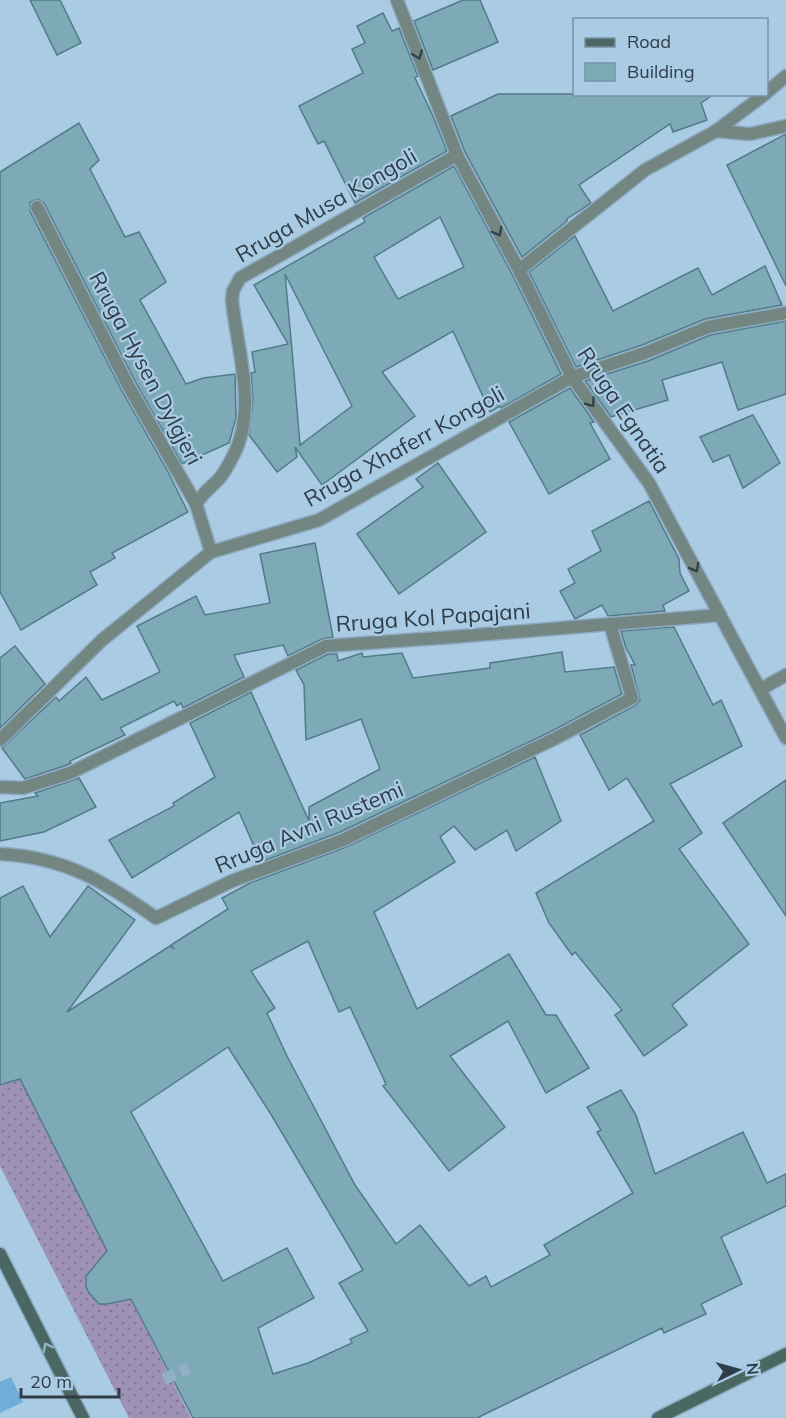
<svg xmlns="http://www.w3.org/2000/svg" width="786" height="1418" font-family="Mulish,sans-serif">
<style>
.grass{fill:url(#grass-dots)}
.water{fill:#70aeda}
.building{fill:#7ea9b7;stroke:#517b89;stroke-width:1.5;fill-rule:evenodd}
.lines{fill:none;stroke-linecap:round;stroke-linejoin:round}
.street-tunnel{stroke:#91afc5;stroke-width:12;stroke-dasharray:12 6;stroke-linecap:butt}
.street-casing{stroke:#8ca9bf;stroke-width:15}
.secondary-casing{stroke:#8ca9bf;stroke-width:15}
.street{stroke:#738681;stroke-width:12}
.secondary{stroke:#4a6761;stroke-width:12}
.oneway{stroke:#33414b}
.oneway2{stroke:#91b2c3}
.labels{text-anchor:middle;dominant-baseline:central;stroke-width:4.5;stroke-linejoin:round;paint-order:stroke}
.street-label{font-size:22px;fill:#303d48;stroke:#a9cbe4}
</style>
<defs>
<pattern id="grass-dots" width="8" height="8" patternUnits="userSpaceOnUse" patternTransform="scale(1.5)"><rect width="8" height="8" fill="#9f92b7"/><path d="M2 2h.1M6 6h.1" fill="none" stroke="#827897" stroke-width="1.8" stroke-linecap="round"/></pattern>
</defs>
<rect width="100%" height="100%" fill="#a9cbe4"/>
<path class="grass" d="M19 1078 191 1418H129L0 1166V1086Z"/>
<path class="water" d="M11 1377 23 1402 0 1413V1382Z"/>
<g class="building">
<path d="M30 0H60L81 43 57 55Z"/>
<path d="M463 0H480L498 42 433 70 414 21Z"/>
<path d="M383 13 392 31 399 28 418 76 415 78 432 114 447 151 355 203 324 141 318 144 299 106 363 73 352 49 365 43 357 26Z"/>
<path d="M498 94H714L701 103 707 120 673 132 670 124 579 185 591 203 567 219V221L522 257 465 152 451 116Z"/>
<path d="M79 123 99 160 90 169 125 237 139 232 166 282 140 300 186 384 203 378 235 374 236 418 229 443 182 464 136 383 44 203 38 199 30 202V211L122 391 167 470 188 512 112 553 115 558 90 572 97 585 21 630 0 592V172Z"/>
<path d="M786 134V286L727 165Z"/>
<path d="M454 166 512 274 561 374 501 408 500 406 490 412 453 331 382 372 415 416 322 485 295 447 297 457 277 472 249 435 253 400 251 373 255 372 252 352 288 344 254 285 365 222 363 218ZM440 217 464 267 398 299 374 257ZM285 274 352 406 300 445 292 350Z"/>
<path d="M575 236 613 311 698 268 712 295 765 266 782 305 705 319 642 345 576 367 529 272Z"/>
<path d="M786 321V394L738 410 722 362 662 380 668 400 611 417 585 381 648 361 710 335Z"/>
<path d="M570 388 594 422 590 423 610 459 549 494 509 422Z"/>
<path d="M753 415 780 463 743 488 729 455 713 462 700 437Z"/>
<path d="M438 463 486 532 399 594 357 534 423 487 416 479Z"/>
<path d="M649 501 679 559 680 573 689 591 663 605 665 611 608 616 602 605 575 619 560 591 575 583 568 569 601 551 592 531Z"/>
<path d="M315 543 333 637 322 639 288 656 283 645 234 655 244 677 183 708 181 703 177 706 174 701 120 728 125 735 70 761 71 763 67 765 25 779 2 748 56 697 59 701 86 677 102 700 160 672 137 626 196 596 205 615 270 603 260 554Z"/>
<path d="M674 627 713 705 721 700 742 746 670 784 702 833 679 849 749 944 672 1005 687 1025 644 1056 615 1015 622 1010 575 952 572 955 549 923 536 893 654 821 627 778 609 790 580 735 636 705 640 700 631 665H635L626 648 621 631Z"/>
<path d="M15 646 45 684 0 728V658Z"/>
<path d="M562 652 565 672 614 667 622 694 550 732 340 832 261 862 239 812 132 878 109 840 174 806 173 803 215 777 190 723 251 692 309 821V807L380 769 361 719 306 740 304 685 296 670 328 654H337L338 661 362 653 363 657 402 653 413 678 490 668V663Z"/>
<path d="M535 757 561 821 516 851 507 830 475 850 454 826 440 837 455 862 374 912 417 1009 509 954 546 1015H556L589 1068 546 1093 508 1021 450 1056 505 1127 449 1171 383 1086 386 1084 350 1007 339 1012 308 941 251 971 275 1008 267 1013 287 1056 355 1185 396 1244 420 1225 469 1286 486 1276 491 1287 550 1255 544 1245 633 1193 597 1132 601 1130 587 1107 621 1090 636 1115 655 1174 743 1132 767 1183 786 1174V1206L721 1237 742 1284 701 1304 706 1314 664 1333 662 1328 477 1418H193L131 1299 107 1304H99L89 1293 86 1287V1276L107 1251 20 1079 0 1085V898L23 886 50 937 88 886 135 920 67 1012 170 946 174 949 171 945 228 909 222 898 250 883 346 847ZM228 1047 272 1116 363 1270 339 1283 368 1331 350 1339 352 1343 308 1363 273 1374 258 1328 314 1298 287 1248 223 1281 131 1112Z"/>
<path d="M79 778 96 807 44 832 0 841V803L38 796 35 793Z"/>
<path d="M786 780V916L723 823Z"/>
</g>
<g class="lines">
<path class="street-tunnel" d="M164 1379 189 1368"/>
<defs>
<g id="street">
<path d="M397 0 457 155 519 270 572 377 649 483 786 738"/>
<path d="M766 93 786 76"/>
<path d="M716 131 750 134 786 126"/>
<path d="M37 207 129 387 196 504 211 552"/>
<path d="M519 270 645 170 716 131 765 94"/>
<path d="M196 504C202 494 210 488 218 480 224 474 229 464 233 456 258 410 237 349 232 300L233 291 240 278 457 155"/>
<path d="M761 689 786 675"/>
<path d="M0 740 102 640 211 552 319 520 572 377 645 353 708 327 786 313"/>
<path d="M0 787 23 788 70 773 326 646 452 637 720 615"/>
<path d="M0 854C65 857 105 882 156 918L232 881 343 840 554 739 632 698 610 624"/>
</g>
<g id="secondary">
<path d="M0 1254 83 1418"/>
<path d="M658 1418 786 1354"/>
</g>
</defs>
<use href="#street" class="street-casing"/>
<use href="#secondary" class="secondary-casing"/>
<use href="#street" class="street"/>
<use href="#secondary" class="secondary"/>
</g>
<defs><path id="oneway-chevron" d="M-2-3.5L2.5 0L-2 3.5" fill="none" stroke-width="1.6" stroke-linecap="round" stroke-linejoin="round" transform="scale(1.5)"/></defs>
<g class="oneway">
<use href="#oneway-chevron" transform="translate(418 55) rotate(69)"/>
<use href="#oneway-chevron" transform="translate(498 232) rotate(62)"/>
<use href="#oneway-chevron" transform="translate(591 403) rotate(54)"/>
<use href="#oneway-chevron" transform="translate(695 568) rotate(62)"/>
</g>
<use class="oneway2" href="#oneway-chevron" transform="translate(47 1347) rotate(-117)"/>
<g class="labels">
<g class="street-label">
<text transform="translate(326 205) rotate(-30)">Rruga Musa Kongoli</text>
<text transform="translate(146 368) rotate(62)">Rruga Hysen Dylgjeri</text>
<text transform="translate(624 410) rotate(56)">Rruga Egnatia</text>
<text transform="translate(404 446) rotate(-29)">Rruga Xhaferr Kongoli</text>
<text transform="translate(433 617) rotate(-4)">Rruga Kol Papajani</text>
<text transform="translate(309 827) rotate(-23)">Rruga Avni Rustemi</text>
</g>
</g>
<rect x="573" y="18" width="195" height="78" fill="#a9cbe4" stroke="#7992a6" stroke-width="1.5"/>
<rect x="585" y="38" width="30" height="9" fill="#4a6761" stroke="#7992a6" stroke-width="1.5"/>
<text x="627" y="48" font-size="18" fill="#303d48">Road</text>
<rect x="585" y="63" width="30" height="18" fill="#7ea9b7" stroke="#7992a6" stroke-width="1.5"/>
<text x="627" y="78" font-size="18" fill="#303d48">Building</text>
<g transform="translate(738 1370) rotate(85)" stroke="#a9cbe4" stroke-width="4.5" paint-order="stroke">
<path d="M0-4.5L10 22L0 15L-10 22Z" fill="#303d48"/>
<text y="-9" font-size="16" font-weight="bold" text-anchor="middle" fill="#303d48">N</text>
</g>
<path d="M21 1388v9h98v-9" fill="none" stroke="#303d48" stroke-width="3"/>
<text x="30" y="1388" font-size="18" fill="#303d48" stroke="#a9cbe4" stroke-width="4.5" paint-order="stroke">20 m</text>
</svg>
